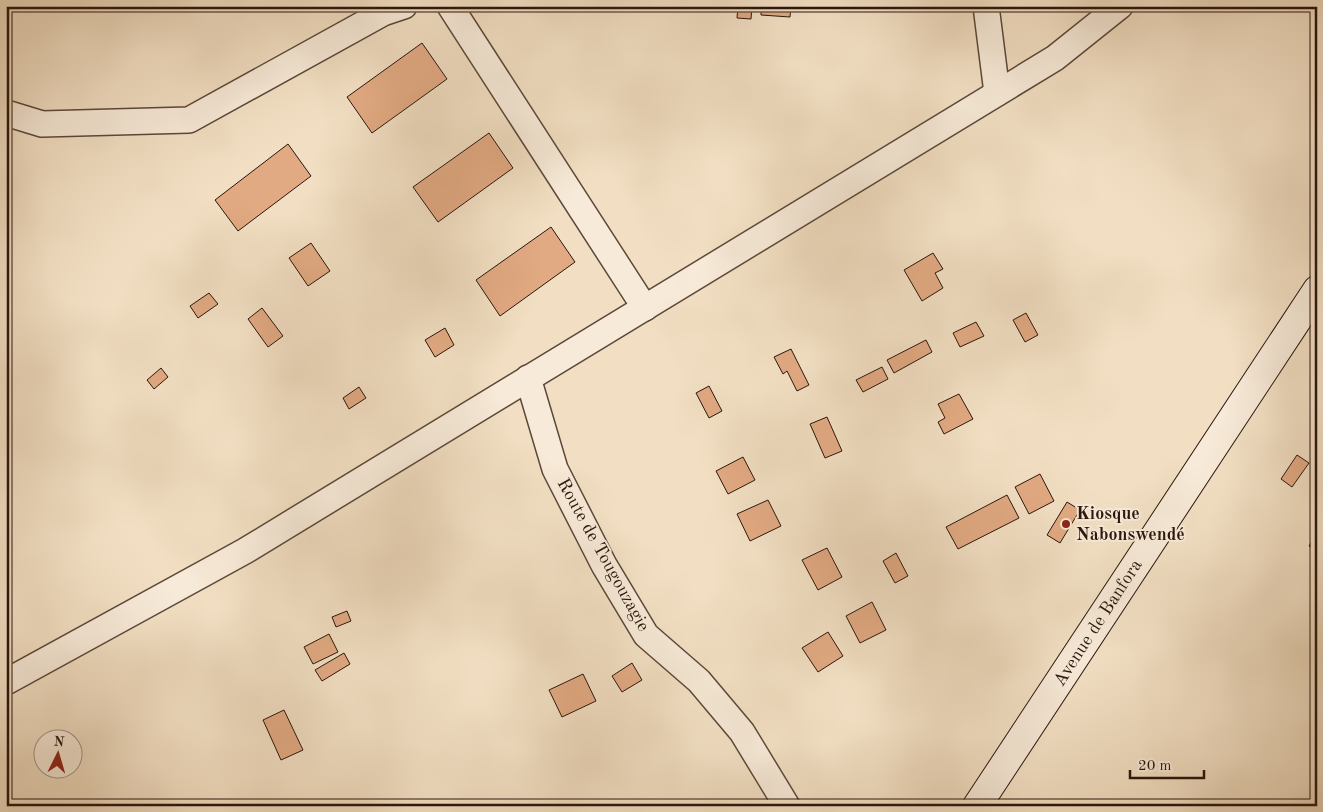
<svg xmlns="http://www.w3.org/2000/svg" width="1323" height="812" font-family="'Old Standard TT',serif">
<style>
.building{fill:#e2aa83;stroke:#2a160d}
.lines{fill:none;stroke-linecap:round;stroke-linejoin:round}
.street-casing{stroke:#5c483a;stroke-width:28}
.secondary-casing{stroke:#2a160d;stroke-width:30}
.street{stroke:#f7ead8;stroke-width:25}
.secondary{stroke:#f7ead8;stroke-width:28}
.poi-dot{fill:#8f2418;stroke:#f7ead8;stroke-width:2}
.labels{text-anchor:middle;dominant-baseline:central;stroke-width:4;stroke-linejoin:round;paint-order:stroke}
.poi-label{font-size:18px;font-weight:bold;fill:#2a160d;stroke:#f7ead8;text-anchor:start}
.street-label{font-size:18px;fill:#2a160d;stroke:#f7ead8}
</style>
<rect width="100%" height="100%" fill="#f2dfc3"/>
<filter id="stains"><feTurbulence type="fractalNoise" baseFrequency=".004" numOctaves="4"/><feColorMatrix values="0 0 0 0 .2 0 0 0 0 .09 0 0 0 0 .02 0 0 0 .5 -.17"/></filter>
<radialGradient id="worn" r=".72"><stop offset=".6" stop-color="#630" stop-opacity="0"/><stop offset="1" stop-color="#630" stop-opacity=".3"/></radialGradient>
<g class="building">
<path d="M738 6H752L751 19 737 18Z"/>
<path d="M761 6H791L790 17 761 15Z"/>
<path d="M422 43 447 79 372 133 347 97Z"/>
<path d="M489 133 513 168 438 222 413 187Z"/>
<path d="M288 144 311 176 238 231 215 200Z"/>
<path d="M551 227 575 262 500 316 476 280Z"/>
<path d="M311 243 330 271 308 286 289 258Z"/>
<path d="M933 253 943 269 935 273 943 288 922 301 904 270Z"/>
<path d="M209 293 218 304 198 318 190 306Z"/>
<path d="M262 308 283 336 268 347 248 319Z"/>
<path d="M1026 313 1038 335 1025 342 1013 320Z"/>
<path d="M976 322 984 336 960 347 953 333Z"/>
<path d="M445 328 454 345 435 357 425 340Z"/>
<path d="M926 340 932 352 894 373 887 360Z"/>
<path d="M791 349 809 385 797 391 787 371 783 374 774 357Z"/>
<path d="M882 367 888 379 863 392 856 380Z"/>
<path d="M161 368 168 377 154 389 147 380Z"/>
<path d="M709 386 722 411 709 418 696 393Z"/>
<path d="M359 387 366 398 349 409 343 398Z"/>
<path d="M959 394 973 419 944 434 938 422 945 418 938 404Z"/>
<path d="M827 417 842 451 825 458 810 424Z"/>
<path d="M1297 455 1309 463 1292 487 1281 479Z"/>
<path d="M743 457 755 480 728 494 716 471Z"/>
<path d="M1040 474 1054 501 1029 514 1015 487Z"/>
<path d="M1007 495 1019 518 958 549 946 527Z"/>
<path d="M768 500 781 526 750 541 737 514Z"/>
<path d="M1067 502 1080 510 1060 543 1047 535Z"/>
<path d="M1317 534V551L1309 546Z"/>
<path d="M827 548 842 577 818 590 802 560Z"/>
<path d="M896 553 908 576 895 583 883 561Z"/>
<path d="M872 602 886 630 860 643 846 616Z"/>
<path d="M347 611 351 621 336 627 332 617Z"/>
<path d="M828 632 843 656 818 672 802 648Z"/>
<path d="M329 634 338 652 313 664 304 647Z"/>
<path d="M344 653 350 664 322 681 315 670Z"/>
<path d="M632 663 642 680 622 692 612 676Z"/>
<path d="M583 674 596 701 562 717 549 690Z"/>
<path d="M284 710 303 750 281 760 263 720Z"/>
</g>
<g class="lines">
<defs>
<g id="street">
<path d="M450 6 645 308"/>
<path d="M986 6 997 93"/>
<path d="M6 113 42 124 189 120 383 13 404 6"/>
<path d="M528 378 555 469 604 565 646 635 699 681 742 732 787 806"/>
<path d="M6 682 245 551 1055 58 1120 6"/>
</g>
<path id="secondary" d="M977 806 1317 290"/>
</defs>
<use href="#street" class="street-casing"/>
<use href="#secondary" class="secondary-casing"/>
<use href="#street" class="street"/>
<use href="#secondary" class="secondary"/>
</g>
<circle class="poi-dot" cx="1066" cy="524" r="5"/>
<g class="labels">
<g class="poi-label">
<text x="1076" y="514">Kiosque<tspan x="1076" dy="21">Nabonswendé</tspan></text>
</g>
<g class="street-label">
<text transform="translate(603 555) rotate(61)">Route de Tougouzagie</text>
<text transform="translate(1098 623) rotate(-57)">Avenue de Banfora</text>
</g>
</g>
<rect width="1323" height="812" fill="none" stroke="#f2dfc3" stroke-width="25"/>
<rect x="8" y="8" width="1308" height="797" fill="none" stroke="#2a160d" stroke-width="2.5"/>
<rect x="12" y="12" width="1298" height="787" fill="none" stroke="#2a160d"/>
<g transform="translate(58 754) rotate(5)"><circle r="24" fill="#f7ead8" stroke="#a59587"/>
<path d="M0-4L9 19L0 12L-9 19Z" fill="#8f2418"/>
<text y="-8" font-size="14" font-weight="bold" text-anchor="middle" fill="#2a160d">N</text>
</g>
<path d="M1130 770v8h74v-8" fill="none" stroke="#2a160d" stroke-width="2.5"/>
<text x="1138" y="770" font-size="15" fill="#2a160d" stroke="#f7ead8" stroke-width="4" paint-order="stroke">20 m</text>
<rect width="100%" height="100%" filter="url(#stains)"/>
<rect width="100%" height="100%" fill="url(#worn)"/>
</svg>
